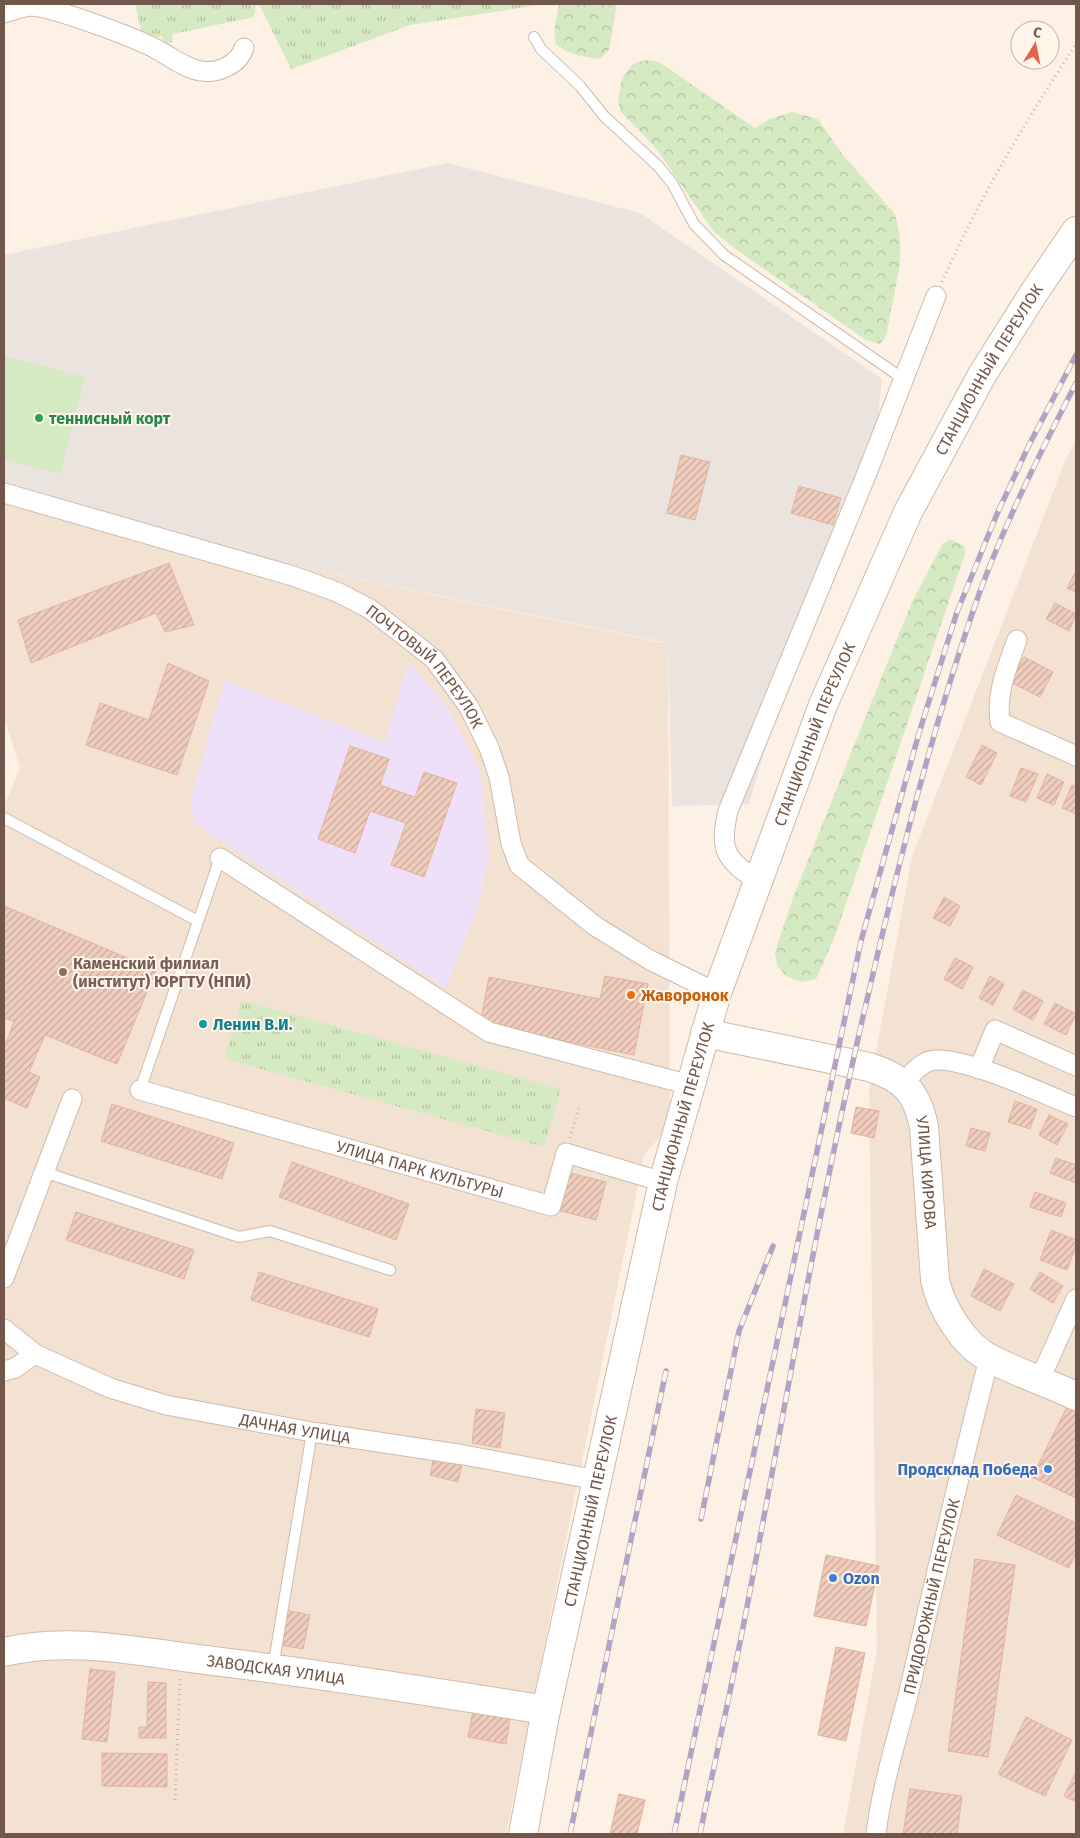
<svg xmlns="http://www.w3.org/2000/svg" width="1080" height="1838" font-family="'Fira Sans',sans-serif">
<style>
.residential{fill:#f3e2d2}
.industrial{fill:#ebe3de}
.education{fill:#eee0f8}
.grass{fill:url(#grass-tufts)}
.forest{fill:url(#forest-crowns)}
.garden{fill:#d5e9c2}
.building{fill:url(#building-hatch);stroke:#e3b29c}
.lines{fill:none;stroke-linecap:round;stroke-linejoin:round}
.lane-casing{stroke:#cfbaad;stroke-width:12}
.street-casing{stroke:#cfbaad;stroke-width:21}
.secondary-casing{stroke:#d2b9aa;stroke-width:30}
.path{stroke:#d5b09f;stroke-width:3;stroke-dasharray:1 4;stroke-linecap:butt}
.lane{stroke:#fff;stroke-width:10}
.street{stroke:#fff;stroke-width:19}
.secondary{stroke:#fff;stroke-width:28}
.rail-casing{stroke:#b2a3c5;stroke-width:5.5}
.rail{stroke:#fff5ea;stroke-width:4;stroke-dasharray:11;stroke-linecap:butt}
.leisure-dot{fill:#2e9e5b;stroke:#fff5ea;stroke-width:2}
.education-dot{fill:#8d6e63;stroke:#fff5ea;stroke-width:2}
.food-dot{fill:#e8710a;stroke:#fff5ea;stroke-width:2}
.culture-dot{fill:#0f9aa8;stroke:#fff5ea;stroke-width:2}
.shop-dot{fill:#3f7fe0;stroke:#fff5ea;stroke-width:2}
.labels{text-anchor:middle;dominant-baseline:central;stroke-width:4;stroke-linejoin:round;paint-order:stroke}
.street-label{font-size:16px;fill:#73564a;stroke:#fff5ea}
.leisure-label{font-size:16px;font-weight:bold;fill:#27864d;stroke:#fff5ea;text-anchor:start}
.education-label{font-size:16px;font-weight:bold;fill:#785e54;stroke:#fff5ea;text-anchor:start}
.food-label{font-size:16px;font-weight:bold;fill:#c56008;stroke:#fff5ea;text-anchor:start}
.culture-label{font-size:16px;font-weight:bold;fill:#0d838f;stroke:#fff5ea;text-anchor:start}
.shop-label{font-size:16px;font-weight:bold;fill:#366cbe;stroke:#fff5ea;text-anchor:end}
</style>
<defs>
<pattern id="grass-tufts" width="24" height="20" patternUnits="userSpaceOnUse" patternTransform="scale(1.25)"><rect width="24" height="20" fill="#d5e9c2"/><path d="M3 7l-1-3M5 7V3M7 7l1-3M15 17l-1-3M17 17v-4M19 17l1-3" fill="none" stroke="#b1c0a0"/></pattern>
<pattern id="forest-crowns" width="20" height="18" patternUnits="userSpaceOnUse" patternTransform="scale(1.25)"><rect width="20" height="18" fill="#d5e9c2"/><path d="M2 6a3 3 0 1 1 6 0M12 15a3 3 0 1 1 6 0" fill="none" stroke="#b1c0a0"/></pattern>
<pattern id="building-hatch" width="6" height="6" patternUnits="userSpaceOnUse" patternTransform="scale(1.25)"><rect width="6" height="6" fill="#f0cdbc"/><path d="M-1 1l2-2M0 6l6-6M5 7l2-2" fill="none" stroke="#c7a99b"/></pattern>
</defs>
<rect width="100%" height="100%" fill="#fcf1e4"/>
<g class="residential">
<path d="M1076 442V1834H843L877 1650 869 1090 912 857 1067 456Z"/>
<path d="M4 505 668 644 670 1124 644 1156 506 1834H4V806L20 768 4 717Z"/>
</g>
<path class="industrial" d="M448 163 640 213 882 379 878 417 821 560 749 804 672 806 668 643 4 505V255Z"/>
<path class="education" d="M409 662 450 712 479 769 490 851 478 907 446 988 194 823 191 799 225 680 385 742Z"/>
<g class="grass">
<path d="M135 4H256L254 17 173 34 172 42 165 43 162 36 143 40Z"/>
<path d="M259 4H545L410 25 291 69Z"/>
<path d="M241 1000 561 1089 544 1147 225 1059Z"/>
</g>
<g class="forest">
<path d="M559 4H617L609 50 600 59C584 57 568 55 556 44L554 31Z"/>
<path d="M646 60 659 62 755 128 770 119 792 112 818 119 842 154 895 214 900 237V264L886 336 880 344 866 340 738 251 714 232 655 147 621 112 618 102 622 78 633 64Z"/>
<path d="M950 539 964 546 965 554 835 936 816 979 801 982 786 976 777 965 775 952 794 895 882 676 912 602 942 545Z"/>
</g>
<path class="garden" d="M4 356 85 377 60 474 4 459Z"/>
<g class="building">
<path d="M681 455 710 462 695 520 667 513Z"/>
<path d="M799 486 841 498 833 525 791 513Z"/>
<path d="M169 563 194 625 165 632 156 613 31 663 18 620Z"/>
<path d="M1075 573 1076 574V592L1067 588Z"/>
<path d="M1055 603 1076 614 1069 631 1046 619Z"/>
<path d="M1024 657 1053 672 1040 697 1010 682Z"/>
<path d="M168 663 209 681 177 775 86 745 100 703 149 720Z"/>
<path d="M982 745 997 753 981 785 966 777Z"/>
<path d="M350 746 389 759 380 785 415 797 424 772 457 783 424 877 391 865 406 823 370 811 355 853 318 839Z"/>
<path d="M1021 768 1038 774 1026 802 1010 796Z"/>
<path d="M1047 774 1064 782 1054 805 1037 798Z"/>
<path d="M1072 785 1076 787V814L1062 808Z"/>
<path d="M944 897 960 906 950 926 933 918Z"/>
<path d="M4 906 156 970 117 1064 45 1035 29 1072 40 1077 27 1108 4 1098V1048L14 1022 4 1018Z"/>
<path d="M955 958 973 967 962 989 944 979Z"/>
<path d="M605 976 648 984 634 1055 480 1024 489 977 600 999Z"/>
<path d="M990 976 1004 984 993 1005 979 998Z"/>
<path d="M1023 990 1043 1001 1033 1020 1013 1009Z"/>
<path d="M1055 1003 1076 1014 1066 1035 1044 1024Z"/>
<path d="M1015 1101 1037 1109 1030 1129 1008 1122Z"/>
<path d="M112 1104 234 1143 222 1179 101 1141Z"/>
<path d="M856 1107 879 1111 874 1138 851 1133Z"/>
<path d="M1049 1115 1068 1124 1057 1145 1039 1135Z"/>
<path d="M971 1128 990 1133 985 1151 966 1146Z"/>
<path d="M1056 1158 1076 1165V1183L1050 1173Z"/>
<path d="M292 1162 409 1204 396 1240 279 1197Z"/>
<path d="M567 1172 606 1182 596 1220 557 1210Z"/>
<path d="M1035 1192 1066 1203 1061 1217 1030 1207Z"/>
<path d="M76 1212 194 1250 184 1279 66 1240Z"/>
<path d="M1051 1230 1076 1240V1246L1067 1270 1040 1260Z"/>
<path d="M984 1269 1014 1284 1000 1311 971 1296Z"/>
<path d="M259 1272 378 1309 369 1337 251 1300Z"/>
<path d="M1040 1272 1063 1286 1053 1303 1030 1289Z"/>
<path d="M1070 1401 1076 1404V1498L1032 1477Z"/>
<path d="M476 1409 505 1413 500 1448 472 1443Z"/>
<path d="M434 1457 462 1464 458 1482 430 1475Z"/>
<path d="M1016 1495 1076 1523V1552L1069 1568 997 1535Z"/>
<path d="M826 1555 879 1566 866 1626 814 1616Z"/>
<path d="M975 1559 1015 1565 988 1757 948 1751Z"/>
<path d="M286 1610 310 1615 303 1649 280 1645Z"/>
<path d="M836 1647 865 1653 846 1741 818 1735Z"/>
<path d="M90 1669 115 1672 107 1742 82 1739Z"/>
<path d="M148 1682 166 1683V1738H139V1727H147Z"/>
<path d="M474 1706 511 1712 506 1744 468 1737Z"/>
<path d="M1026 1717 1072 1740 1045 1796 998 1774Z"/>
<path d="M102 1753 167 1754V1787L102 1786Z"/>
<path d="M1076 1772V1802L1064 1796Z"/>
<path d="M910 1789 962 1796 957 1834H903Z"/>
<path d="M619 1794 645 1800 637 1834H610Z"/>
</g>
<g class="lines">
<defs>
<g id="lane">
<path d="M534 37 541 49 580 86 604 116 658 166 672 183 694 224 724 255 902 378"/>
<path d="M4 818 198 921"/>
<path d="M140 1090 220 858"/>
<path d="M44 1172 239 1237 270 1231 390 1270"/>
<path d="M273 1668 312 1432"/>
</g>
<g id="street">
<path d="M4 13C12 11 21 7 30 6 51 6 136 38 156 49 170 56 185 69 201 71 218 74 239 64 244 48"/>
<path id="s1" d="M4 493 293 576 337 592 370 609 434 659 469 707 489 748 499 777 511 843 519 865 595 926 650 960 717 993"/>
<path d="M1017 640C1007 668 996 692 1000 722L1076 756"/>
<path d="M220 858 489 1032 690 1085"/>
<path d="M757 880C725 860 719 849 728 811L867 473 936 296"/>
<path d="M979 1069 995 1030 1076 1066"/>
<path d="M903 1083C911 1075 919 1064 930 1061 958 1053 1046 1095 1076 1107"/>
<path id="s2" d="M140 1090 551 1206 566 1153 663 1182"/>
<path d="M4 1278 72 1099"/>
<path d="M4 1329 35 1354"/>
<path id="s3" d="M4 1371 15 1368 35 1354 110 1388 166 1405 312 1432 464 1455 597 1480"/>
<path d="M1040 1379 1076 1299"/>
<path id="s4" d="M876 1834C882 1783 899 1733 911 1683 936 1574 961 1466 989 1359"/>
</g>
<g id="secondary">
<path id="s5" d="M705 1033 869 1067C903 1078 917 1091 924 1127L935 1280C941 1308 964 1346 991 1359 1018 1373 1048 1383 1076 1396"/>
<path id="s6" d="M4 1652C70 1636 139 1652 206 1660 320 1674 433 1692 546 1710"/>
<path id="s7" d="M523 1834 546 1710 663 1182 717 993 823 705 908 512 982 375 1035 291 1076 231"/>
</g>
</defs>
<use href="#lane" class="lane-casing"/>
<use href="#street" class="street-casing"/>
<use href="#secondary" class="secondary-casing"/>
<g class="path">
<path d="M942 282C979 198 1026 121 1076 44"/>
<path d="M570 1138 579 1107"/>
<path d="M175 1800 180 1677"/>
</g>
<use href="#lane" class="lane"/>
<use href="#street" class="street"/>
<use href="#secondary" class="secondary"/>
<defs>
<g id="rail">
<path d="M701 1519 739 1331 773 1246"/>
<path d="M570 1834 666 1371"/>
<path d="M674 1834 861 941 919 733 957 612 997 514 1029 445 1076 355"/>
<path d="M700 1834C715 1760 732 1686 746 1612 785 1409 819 1205 866 1004 896 874 928 744 971 617 998 536 1037 459 1076 383"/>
</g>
</defs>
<use href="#rail" class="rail-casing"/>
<use href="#rail" class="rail"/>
</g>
<circle class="leisure-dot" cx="39" cy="418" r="5"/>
<circle class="education-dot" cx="63" cy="972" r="5"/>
<circle class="food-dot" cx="631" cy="995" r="5"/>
<circle class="culture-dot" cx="203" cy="1024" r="5"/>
<g class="shop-dot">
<circle cx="1048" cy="1469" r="5"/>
<circle cx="833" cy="1578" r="5"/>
</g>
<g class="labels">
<g class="street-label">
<text stroke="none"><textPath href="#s7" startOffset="1545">СТАНЦИОННЫЙ ПЕРЕУЛОК</textPath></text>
<text stroke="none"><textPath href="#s1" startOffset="465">ПОЧТОВЫЙ ПЕРЕУЛОК</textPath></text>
<text stroke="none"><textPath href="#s7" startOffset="1140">СТАНЦИОННЫЙ ПЕРЕУЛОК</textPath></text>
<text stroke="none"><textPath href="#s7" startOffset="735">СТАНЦИОННЫЙ ПЕРЕУЛОК</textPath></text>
<text stroke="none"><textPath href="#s2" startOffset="291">УЛИЦА ПАРК КУЛЬТУРЫ</textPath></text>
<text stroke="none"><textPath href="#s5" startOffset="300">УЛИЦА КИРОВА</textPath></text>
<text stroke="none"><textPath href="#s3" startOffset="308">ДАЧНАЯ УЛИЦА</textPath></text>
<text stroke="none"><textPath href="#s7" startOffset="330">СТАНЦИОННЫЙ ПЕРЕУЛОК</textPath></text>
<text stroke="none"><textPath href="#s4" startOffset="244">ПРИДОРОЖНЫЙ ПЕРЕУЛОК</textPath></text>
<text stroke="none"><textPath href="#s6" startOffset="274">ЗАВОДСКАЯ УЛИЦА</textPath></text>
</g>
<g class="leisure-label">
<text x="49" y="418">теннисный корт</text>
</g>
<g class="education-label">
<text x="73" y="963">Каменский филиал<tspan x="73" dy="18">(институт) ЮРГТУ (НПИ)</tspan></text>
</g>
<g class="food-label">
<text x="641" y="995">Жаворонок</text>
</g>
<g class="culture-label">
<text x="213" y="1024">Ленин В.И.</text>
</g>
<g class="shop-label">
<text x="1038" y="1469">Продсклад Победа</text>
<text x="843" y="1578" text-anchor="start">Ozon</text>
</g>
</g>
<rect width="1080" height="1838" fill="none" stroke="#73564a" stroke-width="10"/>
<g transform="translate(1035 45) rotate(10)"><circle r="24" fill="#fff5ea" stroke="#c7b5aa"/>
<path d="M0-4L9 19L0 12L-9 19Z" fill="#e3624b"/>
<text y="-8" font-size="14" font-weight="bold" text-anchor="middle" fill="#73564a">С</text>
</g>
</svg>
